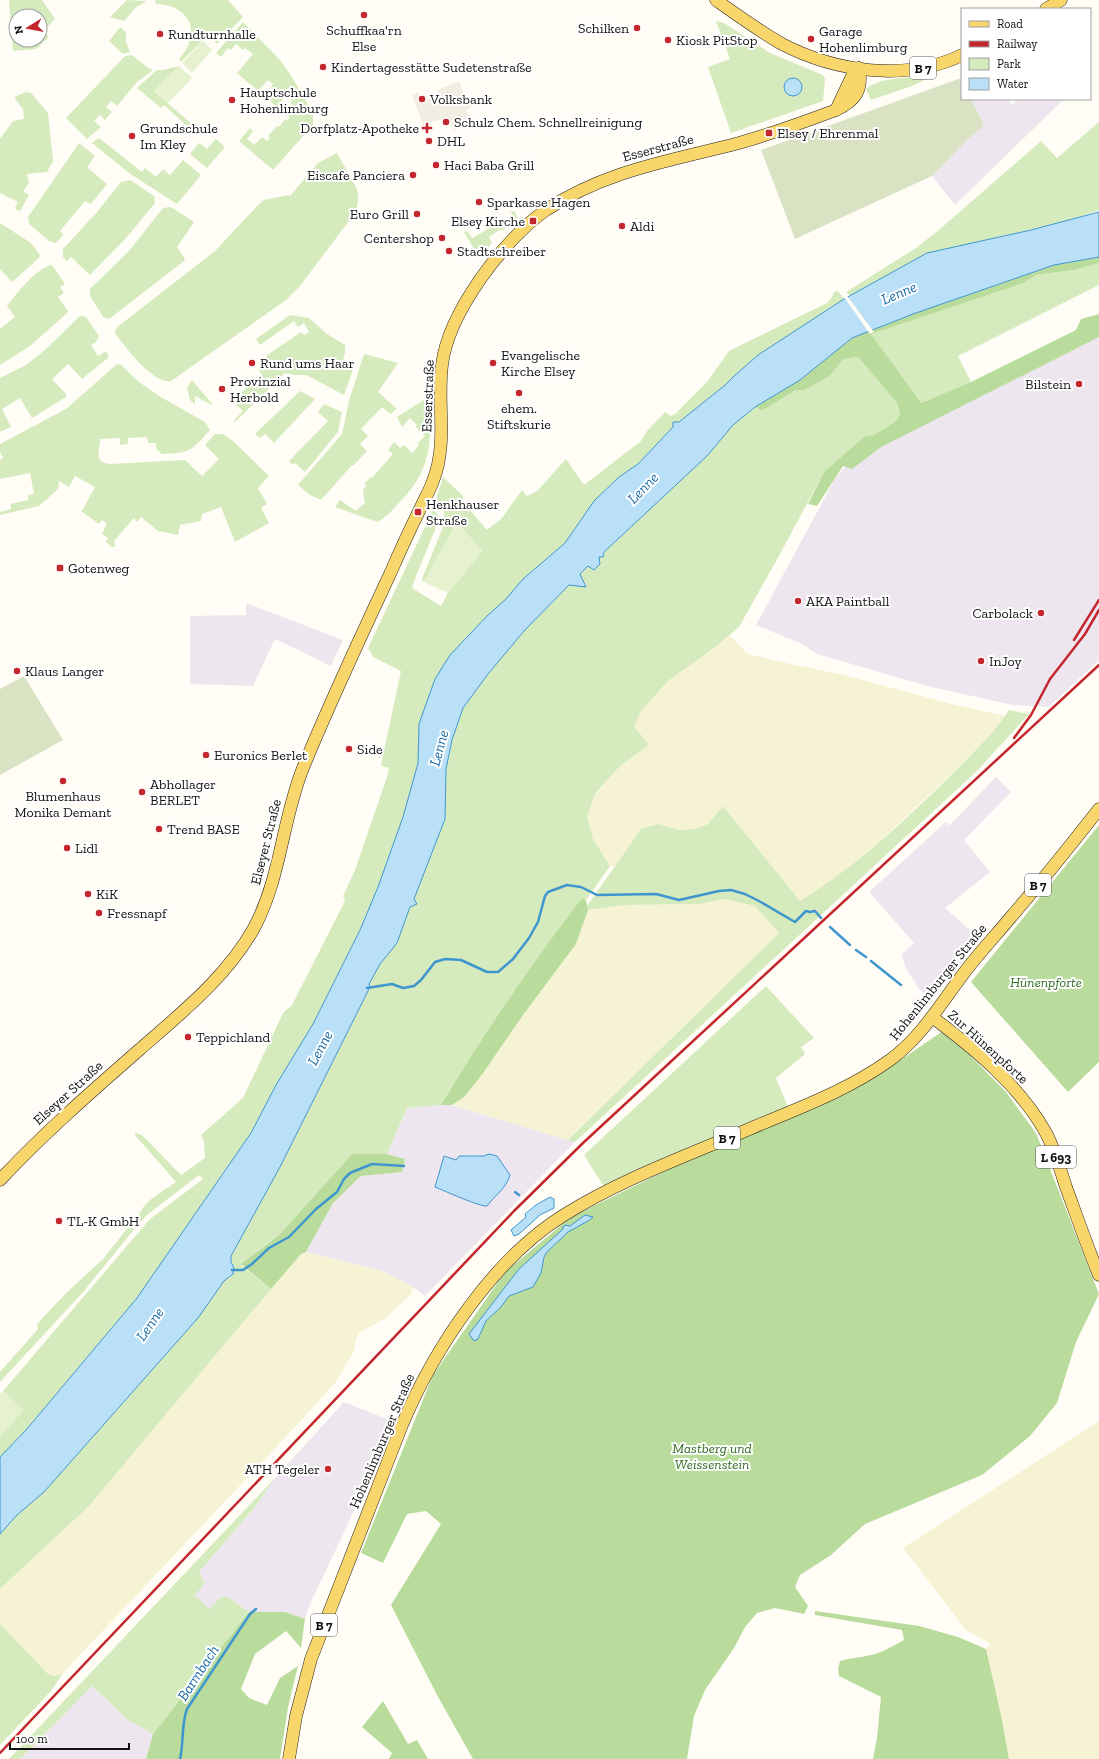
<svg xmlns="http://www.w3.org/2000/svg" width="1099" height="1759" font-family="'Zilla Slab',serif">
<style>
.industrial{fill:#eee6ef}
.farmland{fill:#f6f3d4}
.green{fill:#d5ebbd;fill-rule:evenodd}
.forest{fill:#b9dc9c}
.cemetery{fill:#d9e3c4}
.pitch{fill:#e6f2cf}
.plaza{fill:#f1ede2}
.water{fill:#b9e0f7;stroke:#3f96cf}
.pier{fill:#fffdf5}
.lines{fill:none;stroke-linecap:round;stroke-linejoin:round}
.stream{stroke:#3f96cf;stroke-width:2.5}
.major-casing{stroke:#222;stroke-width:13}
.major{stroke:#f9d66b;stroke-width:12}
.rail{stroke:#c4262e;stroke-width:2.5}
.poi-dot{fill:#c4262e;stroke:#fff;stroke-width:1.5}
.labels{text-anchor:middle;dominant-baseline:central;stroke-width:4;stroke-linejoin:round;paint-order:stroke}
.shield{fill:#fff;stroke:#585858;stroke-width:1}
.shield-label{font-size:13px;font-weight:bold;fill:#111}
.poi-label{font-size:14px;fill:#111;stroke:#fff;text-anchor:start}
.street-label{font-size:14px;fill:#111;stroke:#fff}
.park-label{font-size:14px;font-style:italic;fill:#2f6b1f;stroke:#fff}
.water-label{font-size:15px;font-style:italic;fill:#1768a6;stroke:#fff}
</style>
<rect width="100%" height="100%" fill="#fffdf5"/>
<g class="industrial">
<path d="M971 99H1009L1011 105 1019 99H1064L955 205 932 176 968 139 984 126Z"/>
<path d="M1099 329V660L1049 707 1013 705 931 687 817 654 802 644 756 625 836 477 848 464Z"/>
<path d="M246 603 343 640 331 666 275 639 253 686 190 684V616L246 615Z"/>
<path d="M996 777 1011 792 964 840 990 872 945 908 980 939 934 998H930L919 989 906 968 902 957 903 953 914 943 869 892 946 822 949 826Z"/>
<path d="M448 1104 575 1142 425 1296 413 1287 382 1271 306 1252 333 1203 361 1176 402 1172 405 1159 387 1154 407 1108Z"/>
<path d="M344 1402 392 1421 348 1524 310 1604 305 1619 285 1612H249L228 1597H221L209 1609 194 1595 205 1583 199 1572 255 1507 275 1478Z"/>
<path d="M92 1686 128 1720 153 1734 146 1759H20Z"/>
</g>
<g class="farmland">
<path d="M729 635 748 654 790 664 844 675 951 704 1005 716 981 746 878 843 828 884 800 901 723 806 708 824 695 829 680 830 658 824 641 829 615 866H610L593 839 587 817 595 795 620 766 649 745 634 726 641 711 668 681 714 648Z"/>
<path d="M724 899 755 906 779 933 568 1140 452 1105 464 1097 481 1076 523 1015 576 944 588 910 624 905 700 904Z"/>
<path d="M306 1252 382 1271 413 1287 411 1294 386 1318 360 1332 357 1337 353 1353 335 1383 296 1426 63 1673 55 1676 48 1674 0 1624V1589L88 1507 219 1348 301 1254Z"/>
<path d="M1099 1421V1759H1009L1001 1715 986 1649 991 1644 966 1630 903 1548Z"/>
</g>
<g class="green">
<path d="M9 0H42L55 19 46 28 48 30 45 32 49 37 36 49 13 51ZM16 16H40V40H16Z"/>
<path d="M127 0 147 1 136 7 124 21 110 17Z"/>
<path d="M155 0H228L243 17 217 44 208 35 181 62 179 59C202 34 191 5 156 4Z"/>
<path d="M716 21 724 23 770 53 823 75 825 79 823 101 731 133 708 67 730 59Z"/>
<path d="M243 22 280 60 292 77 313 113V125L273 170 239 141 250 128 253 131 247 139 254 145 262 137 267 141 270 138 268 136 277 126 279 127 285 119 287 121 290 117 285 113 292 105 290 102 292 100 286 95 277 107 266 98 273 89 271 87 273 84 268 80 258 91 237 73 253 54 245 48 243 50 236 44 231 50 228 48 221 57 216 53Z"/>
<path d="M120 27 126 32V42L130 52 123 54 109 41Z"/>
<path d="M132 55 147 67 153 70 137 82 117 106 111 101 106 107 112 112 105 120 100 115 94 121 101 127 87 139 66 118 125 56Z"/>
<path d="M179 66 154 91 194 126 191 130 164 105 161 108 137 88 157 70H163Z"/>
<path d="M935 75 912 86 871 100 866 89C880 76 916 78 935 75Z"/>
<path d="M26 92 31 93 48 113 53 161 47 172 27 174 29 183 23 191 29 195 20 211 15 209 18 202 0 193V139L13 121 24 119 23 109 14 97Z"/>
<path d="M1099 122V210L1068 221 925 254 850 296 846 292 916 248 940 229 1041 141 1057 158Z"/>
<path d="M99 138 142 172 145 168 156 177 163 169 170 175 183 160 201 175 177 204 129 173 92 143Z"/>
<path d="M216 139 224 146V148L207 168 190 154 199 143 207 149Z"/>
<path d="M79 143 95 156 87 167 107 184 91 204 85 201 60 231 63 235 56 243 49 241 29 224 28 217Z"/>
<path d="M337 153 357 189C359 198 358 205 355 213L300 286 286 300 171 381C154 385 124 346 115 333L116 328 215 251 258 205 264 200 288 195 290 196 318 163Z"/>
<path d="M130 180 154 196 155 203 126 238 90 275 71 257 67 261 63 257V249L97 212 121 182Z"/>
<path d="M171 207 194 222 177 247 185 259 184 261 109 319 104 318 90 296V289L129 251 163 208Z"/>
<path d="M514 211 518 217 502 231 501 229 489 237 492 243 483 254H477L464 232 467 231 472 238 512 216 511 212Z"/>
<path d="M0 223 31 243 40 255 39 258 12 282 0 269Z"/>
<path d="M1099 263V285L958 356 971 382 921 403 870 334 1024 283 1036 275 1074 270Z"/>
<path d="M52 265 65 284 60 287 64 293 58 297 68 311 67 313 30 346 0 365V329L15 317 7 306C16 294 36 268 52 265Z"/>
<path d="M838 291 844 299 758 355 733 377 724 386 679 422H673V427L638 464 619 477 594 501 565 543 523 579 506 599 487 616 435 679 419 724 418 763 403 817 378 887 360 930 313 1024 276 1085 251 1133 137 1298 26 1430 0 1457V1436L23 1410 3 1391 150 1219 203 1179 199 1175 147 1215 140 1222 84 1291 0 1382V1372L38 1329 37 1324 66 1293 103 1259 141 1211C146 1200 165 1190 176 1182L134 1134 136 1133 142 1135 181 1175 205 1158 204 1141 201 1135 243 1098 283 1013 292 1005 345 901 343 896 355 870 387 777 389 768 382 766 381 765 401 671 373 657 368 648 433 510 437 513 439 520 416 576 412 588 441 606 448 593 482 551 457 522 424 582 422 579 445 522 444 512 436 499 443 477 463 496V502L487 530 502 518 522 490 527 496 537 491 566 459 584 485 641 441 647 431 665 412 671 416 675 414 707 382 729 351 827 303 832 297 834 292Z"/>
<path d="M290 315 309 318 327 334 345 345V353L343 359 355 364 344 395 306 375H294L285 373 235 422 234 420 243 411 232 400 262 375 258 369 269 361 266 356 301 332 304 335 309 332 304 323 298 327 294 321 260 345 256 339Z"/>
<path d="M80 316 86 317 99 336 96 342 91 345 98 356 106 351 109 357 82 379 68 364 52 379 66 394V397L32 418 20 398 2 409 11 427 0 432V378L26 365 45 350Z"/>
<path d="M364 354 398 363 378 392 397 409 390 414 382 407 361 429 368 436 360 444 367 451 353 466 352 465 321 500 310 495 298 485 342 434 349 401Z"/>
<path d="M858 357 897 403 900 414 896 421 874 435 865 436 824 472 780 554 739 627 714 648 668 681 641 711 634 726 649 745 620 766 595 794 587 817 593 839 610 866 586 900 582 898C531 964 484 1033 441 1105L407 1108 387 1154H352L279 1235 261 1248 241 1265 271 1289 88 1507 0 1589V1534L17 1515 44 1492 198 1318 224 1281 233 1274 234 1268 231 1262V1256L280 1167 370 987 369 984 380 964 397 943 410 907 416 904 414 899 445 819 446 769 452 740 463 708 488 674 524 631 569 585 586 586 580 574 588 565 594 570 599 557H603L604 552 707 456 733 425 755 407 762 411 796 390H805L831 375 843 359Z"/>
<path d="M117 364 121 365 139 382 159 396 205 422 210 430C191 451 191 453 162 454L156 449V443H148L147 437 128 438V444L120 445V438L100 439C100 451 93 462 110 464L185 460 202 476 219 459 205 445 215 434H223L233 441 269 476 258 488 267 504 261 508 269 523 235 542 221 507 202 514 201 521 180 525 178 535 158 531 141 517 137 522 134 518 114 541 115 547H112L106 542 108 538 102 534 107 523 102 520 99 524 81 511 83 509 95 487 75 476 69 487 59 481 58 489 39 506 0 515V512L11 509V504L28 500V495L34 494 30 473 0 479V460L3 458 0 452V444L66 409Z"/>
<path d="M192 380 214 406 195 396V404L190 400 187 388Z"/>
<path d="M300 391 315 399 274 443 265 434 260 438 255 434Z"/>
<path d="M430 396C431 442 433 469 398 504 392 510 386 518 377 522L335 507 340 500 356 511 363 504 365 505 363 489 366 486 364 484 371 477 372 478 393 454 388 450 394 442 400 448 404 445 412 453 419 445 418 443 425 436 416 427 417 425 410 418 402 427 397 417Z"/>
<path d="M324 404 342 412 338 432 305 472 295 463 292 465 289 461 328 421 318 412Z"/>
<path d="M1009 710 1029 714 978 770 575 1142 568 1140 779 933 755 906 724 899 700 904 624 905 588 910 587 906 641 829 658 824 680 830 695 829 708 824 723 806 800 901C854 868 901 824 946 780 968 758 992 736 1009 710Z"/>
<path d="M766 986 814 1038 801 1047 805 1054 776 1078 790 1112 606 1190 584 1155Z"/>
<path d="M275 1478 255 1507 199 1572 205 1583 195 1595 209 1609 221 1597H228L249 1612 153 1734 128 1720 92 1686 20 1759H9Z"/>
<path d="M0 1624 48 1674 55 1676 63 1673 51 1691 0 1745Z"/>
</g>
<g class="forest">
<path d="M1099 257V263L1074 270 1036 275 1024 283 871 334 921 403 971 382 1076 330 1081 319 1099 314V337L881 447 852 469 843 466 817 506 808 504 824 472 865 436 874 435 896 421 900 414 897 403 858 357 843 359 831 375 805 390H796L762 411 755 407 800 380 852 338 913 314 1054 265Z"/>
<path d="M1099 825V1062L1068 1092 971 982Z"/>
<path d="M582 898 586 900 588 910 576 944 523 1015 481 1076 464 1097 452 1105H441C484 1033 531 964 582 898Z"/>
<path d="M943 1031 955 1040 1006 1092 1036 1133 1099 1294 1076 1342 1057 1403 1030 1436 982 1475 865 1524 831 1555 800 1575 795 1587 808 1606 804 1614 775 1608 757 1613 745 1627 734 1648 705 1690 694 1716 687 1759H473L437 1695 391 1605 441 1524 426 1511 407 1514 383 1563 361 1553 433 1375 505 1272 571 1217 702 1153 883 1072Z"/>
<path d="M352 1154H387L405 1159 402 1172 361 1176 333 1203 306 1252 301 1254 271 1289 241 1264 279 1235Z"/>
<path d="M815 1611 919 1626 958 1637 986 1649 1001 1715 1009 1759H1011H873L877 1738 881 1697 839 1676 838 1669 840 1661C849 1658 857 1658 866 1656 880 1654 891 1647 904 1640L902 1630 815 1615Z"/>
<path d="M249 1612H285L305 1619 301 1648 286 1631 255 1654 241 1689 249 1698 267 1705 280 1678 298 1666 288 1707 280 1759H146L153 1734Z"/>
<path d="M383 1701 408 1744 417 1740 428 1759H389L392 1753 362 1727Z"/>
</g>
<g class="cemetery">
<path d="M961 78 962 99H971L984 126 968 139 932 176 795 239 761 150Z"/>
<path d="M24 676 63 740 0 775V689Z"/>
</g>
<g class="pitch">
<path d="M203 41 212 50 192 73 182 63Z"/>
<path d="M179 66 192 78 168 103 154 91Z"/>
<path d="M457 522 482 551 448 593 424 582Z"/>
<path d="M3 1391 24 1410 0 1436V1394Z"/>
</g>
<path class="plaza" d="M459 81 466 100 474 98 477 95 479 96 480 101 466 110 472 123 454 131 448 117 423 125 412 95 418 92 422 102 439 95 438 90Z"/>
<g class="water">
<circle cx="793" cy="87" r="9"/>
<path d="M1099 212V257L1054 265 913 314 852 338 800 380 755 407 733 425 707 456 604 552 603 557H599L600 564 594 570 588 566 580 574 586 587 569 585 524 631 488 674 463 708 452 740 446 769 445 819 414 899 417 904 410 907 397 943 380 964 369 984 370 987 280 1167 231 1256V1262L234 1268 233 1274 224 1281 198 1318 44 1492 17 1515 0 1534V1457L26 1430 137 1298 251 1133 276 1085 313 1024 360 930 378 887 403 817 418 763 419 724 435 679 450 655 487 616 506 599 523 579 565 543 594 501 619 477 638 464 673 427V422H679L724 386 733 377 758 355 844 299 927 253 1031 230Z"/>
<path d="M489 1154 497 1156 510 1175C506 1189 495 1195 487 1206 480 1207 445 1191 435 1187L444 1156 456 1160 459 1156H484Z"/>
<path d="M550 1197 554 1199V1208L540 1215 519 1234 514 1236 511 1230 526 1217 525 1214 536 1205Z"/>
<path d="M585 1215 593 1217 588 1221 568 1232 547 1252 544 1257 541 1273 533 1287 509 1296 501 1307 486 1321 478 1339 474 1341 469 1334 519 1269 563 1229V1227L565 1225 570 1226Z"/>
</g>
<path class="pier" d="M847 296 874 332 870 334 844 297Z"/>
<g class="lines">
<g class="stream">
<path d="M830 927 850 945"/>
<path d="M856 950 866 957"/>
<path d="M871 961 901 985"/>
<path d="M367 988 392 984 403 988 414 986 421 980 435 962 445 959 461 960 487 972H498L513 959 529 938 538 922 545 896 548 892 567 885 581 887 597 895 656 894 679 900 719 891 731 890 745 894 759 901 795 922 806 911 810 912 815 911 821 918"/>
<path d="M515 1192 519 1195"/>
<path d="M232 1270H243L252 1264 269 1248 289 1237 316 1209 337 1192 344 1179 350 1173 372 1164 404 1166"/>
<path d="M180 1759C184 1742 181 1725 187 1709L250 1614 256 1609"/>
</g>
<defs>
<g id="major">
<path d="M716 0C737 15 759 31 782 44 836 72 906 82 962 55"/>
<path d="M1046 9 1061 0"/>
<path d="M836 110 853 74 859 68"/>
<path d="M932 1017C975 1049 1020 1086 1046 1133 1055 1150 1060 1169 1066 1187 1077 1217 1087 1246 1099 1275"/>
<path d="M0 1180C43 1134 91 1092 139 1050 180 1014 227 977 254 928 281 878 282 820 303 768 330 702 360 638 390 574 400 551 410 529 421 507 425 498 430 490 433 481 448 443 437 404 442 365 448 313 504 239 546 210 607 170 670 161 739 143 771 134 804 122 836 110 855 101 863 91 859 68"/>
<path d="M289 1759 296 1716 311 1659 402 1425C434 1349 493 1259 564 1215 622 1179 686 1156 747 1130 796 1109 847 1091 890 1060 922 1037 943 1000 967 969 981 951 996 935 1011 917 1041 882 1070 846 1099 809"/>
</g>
</defs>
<use href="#major" class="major-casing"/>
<use href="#major" class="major"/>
<g class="rail">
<path d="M1074 640 1099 600"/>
<path d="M1014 738 1031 715 1050 679 1085 634 1099 610"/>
<path d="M0 1753 514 1211 583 1143 1099 665"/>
</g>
</g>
<g class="poi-dot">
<circle cx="364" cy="15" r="4"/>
<circle cx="637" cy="28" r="4"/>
<circle cx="160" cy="34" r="4"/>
<circle cx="811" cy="39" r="4"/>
<circle cx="668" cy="40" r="4"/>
<circle cx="323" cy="67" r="4"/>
<circle cx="422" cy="99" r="4"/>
<circle cx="232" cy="100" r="4"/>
<circle cx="446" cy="122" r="4"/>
<path d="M425 122h4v4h4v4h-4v4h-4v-4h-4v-4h4z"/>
<rect x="765" y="129" width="8" height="8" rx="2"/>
<circle cx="132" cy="136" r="4"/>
<circle cx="429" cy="141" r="4"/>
<circle cx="436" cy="165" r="4"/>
<circle cx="413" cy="175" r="4"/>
<circle cx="479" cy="202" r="4"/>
<circle cx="417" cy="214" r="4"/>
<rect x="529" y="217" width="8" height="8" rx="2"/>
<circle cx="622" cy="226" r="4"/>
<circle cx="442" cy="238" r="4"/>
<circle cx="449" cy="251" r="4"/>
<circle cx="252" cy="363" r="4"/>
<circle cx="493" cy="363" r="4"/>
<circle cx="1079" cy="384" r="4"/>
<circle cx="222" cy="389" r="4"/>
<circle cx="519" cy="393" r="4"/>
<rect x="414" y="508" width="8" height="8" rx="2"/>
<rect x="56" y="564" width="8" height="8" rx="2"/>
<circle cx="798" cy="601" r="4"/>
<circle cx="1041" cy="613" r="4"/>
<circle cx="981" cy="661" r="4"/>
<circle cx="17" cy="671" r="4"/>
<circle cx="349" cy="749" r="4"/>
<circle cx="206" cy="755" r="4"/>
<circle cx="63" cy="781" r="4"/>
<circle cx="142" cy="792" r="4"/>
<circle cx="159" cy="829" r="4"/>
<circle cx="67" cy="848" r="4"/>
<circle cx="88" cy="894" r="4"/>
<circle cx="99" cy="913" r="4"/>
<circle cx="188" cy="1037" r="4"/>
<circle cx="59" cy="1221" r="4"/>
<circle cx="328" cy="1469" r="4"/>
</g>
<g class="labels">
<g class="shield">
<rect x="910" y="57" width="26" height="22" rx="3"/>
<rect x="1025" y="874" width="26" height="22" rx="3"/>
<rect x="714" y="1127" width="26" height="22" rx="3"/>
<rect x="1036" y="1146" width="40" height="22" rx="3"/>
<rect x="311" y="1614" width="26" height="22" rx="3"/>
</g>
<g class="shield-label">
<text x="923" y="68">B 7</text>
<text x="1038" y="885">B 7</text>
<text x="727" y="1138">B 7</text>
<text x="1056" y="1157">L 693</text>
<text x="324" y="1625">B 7</text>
</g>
<g class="poi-label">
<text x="629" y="28" text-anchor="end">Schilken</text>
<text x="364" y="30" text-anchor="middle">Schuffkaa'rn<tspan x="364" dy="16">Else</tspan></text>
<text x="819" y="31">Garage<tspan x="819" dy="16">Hohenlimburg</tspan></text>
<text x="168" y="34">Rundturnhalle</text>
<text x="676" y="40">Kiosk PitStop</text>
<text x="331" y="67">Kindertagesstätte Sudetenstraße</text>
<text x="240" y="92">Hauptschule<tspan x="240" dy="16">Hohenlimburg</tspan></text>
<text x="430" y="99">Volksbank</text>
<text x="454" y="122">Schulz Chem. Schnellreinigung</text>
<text x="140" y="128">Grundschule<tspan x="140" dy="16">Im Kley</tspan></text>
<text x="419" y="128" text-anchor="end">Dorfplatz-Apotheke</text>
<text x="777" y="133">Elsey / Ehrenmal</text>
<text x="437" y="141">DHL</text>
<text x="444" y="165">Haci Baba Grill</text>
<text x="405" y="175" text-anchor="end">Eiscafe Panciera</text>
<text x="487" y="202">Sparkasse Hagen</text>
<text x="409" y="214" text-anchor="end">Euro Grill</text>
<text x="525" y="221" text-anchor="end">Elsey Kirche</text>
<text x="630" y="226">Aldi</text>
<text x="434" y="238" text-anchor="end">Centershop</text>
<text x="457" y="251">Stadtschreiber</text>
<text x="501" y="355">Evangelische<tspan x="501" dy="16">Kirche Elsey</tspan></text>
<text x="260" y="363">Rund ums Haar</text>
<text x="230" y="381">Provinzial<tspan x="230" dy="16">Herbold</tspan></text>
<text x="1071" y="384" text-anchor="end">Bilstein</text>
<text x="519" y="408" text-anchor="middle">ehem.<tspan x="519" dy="16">Stiftskurie</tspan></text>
<text x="426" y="504">Henkhauser<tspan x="426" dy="16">Straße</tspan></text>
<text x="68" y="568">Gotenweg</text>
<text x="806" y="601">AKA Paintball</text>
<text x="1033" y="613" text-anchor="end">Carbolack</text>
<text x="989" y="661">InJoy</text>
<text x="25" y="671">Klaus Langer</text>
<text x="357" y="749">Side</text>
<text x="214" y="755">Euronics Berlet</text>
<text x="150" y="784">Abhollager<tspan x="150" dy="16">BERLET</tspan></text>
<text x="63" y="796" text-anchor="middle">Blumenhaus<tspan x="63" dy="16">Monika Demant</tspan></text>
<text x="167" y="829">Trend BASE</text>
<text x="75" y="848">Lidl</text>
<text x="96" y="894">KiK</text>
<text x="107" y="913">Fressnapf</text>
<text x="196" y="1037">Teppichland</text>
<text x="67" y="1221">TL-K GmbH</text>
<text x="320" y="1469" text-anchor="end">ATH Tegeler</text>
</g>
<g class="street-label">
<text transform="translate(658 148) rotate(-15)">Esserstraße</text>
<text transform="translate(428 396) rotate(-88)">Esserstraße</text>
<text transform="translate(266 842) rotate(-76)">Elseyer Straße</text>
<text transform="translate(938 982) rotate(-51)">Hohenlimburger Straße</text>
<text transform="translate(988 1047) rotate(42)">Zur Hünenpforte</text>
<text transform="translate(68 1093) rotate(-42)">Elseyer Straße</text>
<text transform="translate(382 1441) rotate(-67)">Hohenlimburger Straße</text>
</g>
<g class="park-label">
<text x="1046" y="982">Hünenpforte</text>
<text x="712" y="1448">Mastberg und<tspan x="712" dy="16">Weissenstein</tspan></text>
</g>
<g class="water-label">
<text transform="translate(899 293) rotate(-23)">Lenne</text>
<text transform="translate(643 488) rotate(-46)">Lenne</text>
<text transform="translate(439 748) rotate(-75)">Lenne</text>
<text transform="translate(320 1048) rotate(-62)">Lenne</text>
<text transform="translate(150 1324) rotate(-55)">Lenne</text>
<text transform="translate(198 1673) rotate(-57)">Barmbach</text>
</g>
</g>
<rect x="961" y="8" width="130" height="92" fill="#ffffff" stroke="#a0a0a0"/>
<rect x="969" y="21" width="20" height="6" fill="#f9d66b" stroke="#a0a0a0"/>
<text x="997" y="28" font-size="12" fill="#111111">Road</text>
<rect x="969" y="41" width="20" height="6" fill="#c4262e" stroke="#a0a0a0"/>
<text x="997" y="48" font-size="12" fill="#111111">Railway</text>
<rect x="969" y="58" width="20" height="12" fill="#d5ebbd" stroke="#a0a0a0"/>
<text x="997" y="68" font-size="12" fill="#111111">Park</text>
<rect x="969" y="78" width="20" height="12" fill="#b9e0f7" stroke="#a0a0a0"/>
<text x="997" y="88" font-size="12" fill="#111111">Water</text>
<g transform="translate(28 28) rotate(259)"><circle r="19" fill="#ffffff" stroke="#a0a0a0"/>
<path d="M0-3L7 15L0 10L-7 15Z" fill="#c4262e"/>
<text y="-6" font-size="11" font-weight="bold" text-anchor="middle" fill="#111111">N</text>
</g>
<path d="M10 1743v6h119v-6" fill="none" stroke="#111111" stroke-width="2"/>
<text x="16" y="1743" font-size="12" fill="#111111" stroke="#ffffff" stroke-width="3" paint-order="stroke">100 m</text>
</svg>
